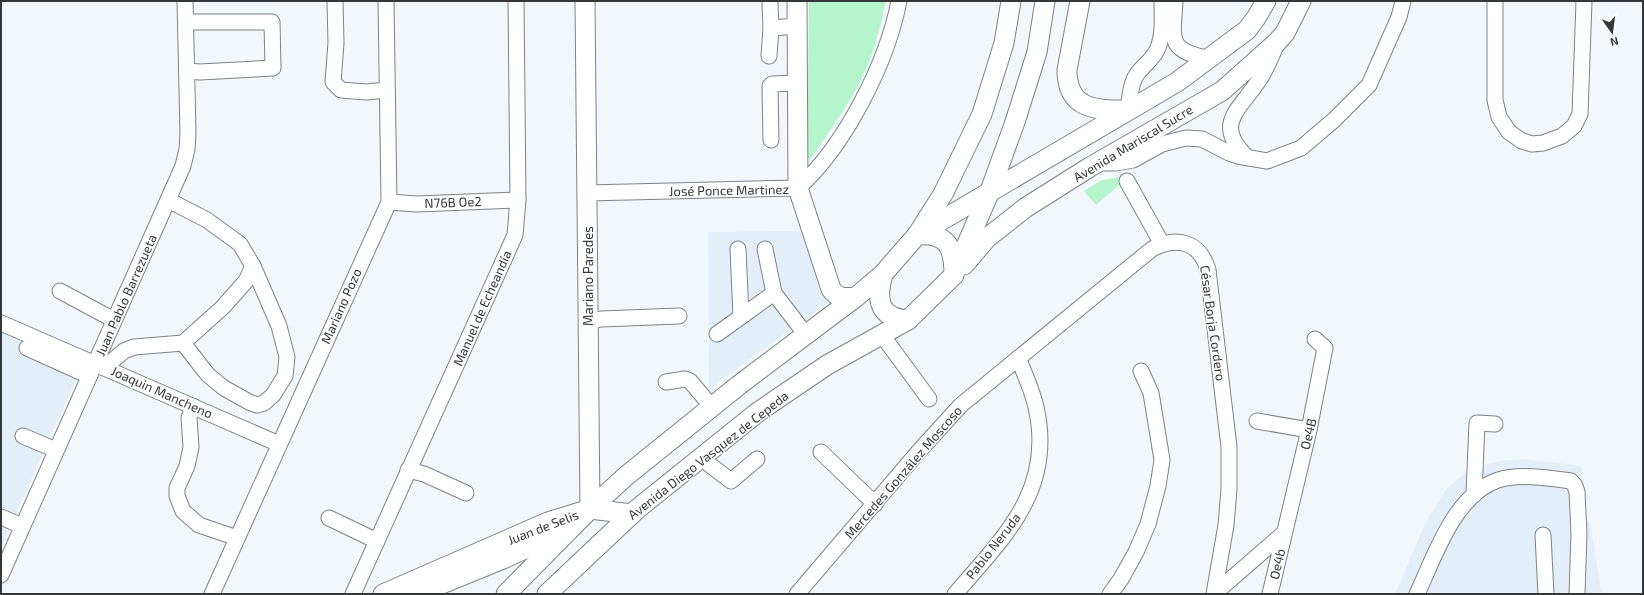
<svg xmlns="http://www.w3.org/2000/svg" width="1644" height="595" font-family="'Exo 2',sans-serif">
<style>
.built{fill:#e2eef8}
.green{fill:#b5f5cc}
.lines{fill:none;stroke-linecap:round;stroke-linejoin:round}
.minor-casing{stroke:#7e8387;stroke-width:17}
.major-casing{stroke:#7e8387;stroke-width:21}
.minor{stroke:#fff;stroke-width:15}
.major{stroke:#fff;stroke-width:19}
.labels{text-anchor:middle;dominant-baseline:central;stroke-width:3;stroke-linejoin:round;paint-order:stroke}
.street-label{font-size:13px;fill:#343637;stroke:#fff}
</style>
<rect width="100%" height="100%" fill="#f2f7fb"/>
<g class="built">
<path d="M802 231 830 301 709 389 708 232Z"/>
<path d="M1 332 81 368 1 547Z"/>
<path d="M1525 459 1582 466 1584 514 1590 523 1602 594H1395L1425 524 1447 488 1471 468 1500 461Z"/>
</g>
<g class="green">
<path d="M809 1H886C882 20 877 39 871 57 858 93 833 126 812 157L809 159 807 158Z"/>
<path d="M1133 173 1096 205 1084 191 1102 180 1121 177Z"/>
</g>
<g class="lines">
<defs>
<g id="minor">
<path d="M335 1 336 43 333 82 341 90 366 92 387 90"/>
<path d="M1175 1C1173 40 1166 50 1210 59"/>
<path d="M1495 1V100L1499 117 1509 132 1522 141 1532 144 1543 143 1562 136 1574 126 1580 114 1584 1"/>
<path d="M186 22H272L273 68 200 72 187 71"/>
<path d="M771 28 798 26"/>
<path d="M769 56 771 28 770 4"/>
<path d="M1128 110C1130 98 1130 84 1137 74 1143 66 1152 60 1157 50 1164 35 1162 17 1162 1"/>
<path d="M771 140 770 86 772 84 798 83"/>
<path d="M1248 158C1212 124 1240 110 1259 80 1267 69 1271 56 1277 44"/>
<path d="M1097 163H1116L1133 160 1162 144 1186 138 1202 139 1229 153 1238 156 1267 161 1301 148 1334 120 1369 85 1399 17 1403 1"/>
<path d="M1127 181 1162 244"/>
<path d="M587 193 798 188C845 146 887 63 899 1"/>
<path d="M389 202 417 204 518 200"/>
<path d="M738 249 741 317"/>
<path d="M765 249 774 293 806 335"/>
<path d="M60 291 114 320"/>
<path d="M588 322 601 319 679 316"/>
<path d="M1 323 279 444"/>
<path d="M717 334 774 293"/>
<path d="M882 335 929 399"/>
<path d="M183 343 208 375 224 388 249 402 257 405 264 403 273 395 285 376 287 357 279 326 253 266"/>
<path d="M27 348 89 376"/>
<path d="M105 367 124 351 134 347 183 343 223 307 246 281 253 266 240 244 207 220 168 200"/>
<path d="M666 382 685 379 690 381 712 407"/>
<path d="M193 406 189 418 191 447 187 466 177 488V496L183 511 199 525 237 538"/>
<path d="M1257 421 1309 430"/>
<path d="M23 436 56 450"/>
<path d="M821 452 875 504"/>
<path d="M701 458 731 481 757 459"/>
<path d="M408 470 424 474 466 493"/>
<path d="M1474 495 1477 423 1495 424"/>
<path d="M1 517 22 526"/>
<path d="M329 518 377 541"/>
<path d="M1543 535 1546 594"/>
<path d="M1 575 183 166 187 149 188 133 185 1"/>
<path d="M1215 593 1284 533"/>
<path d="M212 594 389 202 386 1"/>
<path d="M353 594 515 235 518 200 516 1"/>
<path d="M797 594 920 450 961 405 1152 249C1176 236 1200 241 1208 270L1229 447V489L1226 525 1214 594"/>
<path d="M955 594C1004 537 1055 490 1036 407 1032 390 1025 374 1018 358"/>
<path d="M1110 594 1121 579 1136 552 1148 524 1158 486 1162 460 1151 393 1141 371"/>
<path d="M1270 594 1309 430 1325 348 1315 339"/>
<path d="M1417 594C1435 556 1454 495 1498 480 1519 473 1550 478 1571 481L1575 486 1577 492 1579 534 1577 594"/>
</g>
<g id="major">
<path d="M585 1 590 509"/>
<path d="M797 1 798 188 831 289C838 299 844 298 856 297"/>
<path d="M1080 1 1067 70C1067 111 1098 110 1128 110"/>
<path d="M920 233 1177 82 1247 30 1256 18 1266 1"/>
<path d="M917 235C947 232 954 247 954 275"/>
<path d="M964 265 987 238 1025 208 1090 167 1222 91 1277 42 1285 33 1301 1"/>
<path d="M883 274C876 299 878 318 908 320"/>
<path d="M383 594 548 522 590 509 632 514"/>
<path d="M417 594 503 559 553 536 560 531"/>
<path d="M506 594 590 509 626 476 739 385 856 297 883 274 917 235 943 194 982 114 1004 43 1011 1"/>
<path d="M547 594 636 510 758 412 827 365 908 320 953 276 990 191 1015 122 1037 52 1045 1"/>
</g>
</defs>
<use href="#minor" class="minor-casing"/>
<use href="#major" class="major-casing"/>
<use href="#minor" class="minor"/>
<use href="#major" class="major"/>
</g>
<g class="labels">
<g class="street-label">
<text transform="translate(1133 143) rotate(-31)">Avenida Mariscal Sucre</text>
<text transform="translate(729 190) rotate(-1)">José Ponce Martinez</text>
<text transform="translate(453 202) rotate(-2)">N76B Oe2</text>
<text transform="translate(588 276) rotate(-90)">Mariano Paredes</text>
<text transform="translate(126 295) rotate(-66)">Juan Pablo Barrezueta</text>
<text transform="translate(341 306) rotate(-66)">Mariano Pozo</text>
<text transform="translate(482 308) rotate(-66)">Manuel de Echeandía</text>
<text transform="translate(1213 323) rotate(82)">César Borja Cordero</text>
<text transform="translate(162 392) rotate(24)">Joaquin Mancheno</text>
<text transform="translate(1308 434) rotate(-77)">Oe4B</text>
<text transform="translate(708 455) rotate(-38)">Avenida Diego Vasquez de Cepeda</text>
<text transform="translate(903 472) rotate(-49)">Mercedes González Moscoso</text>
<text transform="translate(543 527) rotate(-21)">Juan de Selis</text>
<text transform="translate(993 546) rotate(-52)">Pablo Neruda</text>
<text transform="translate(1277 564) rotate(-77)">Oe4b</text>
</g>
</g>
<rect width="1644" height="595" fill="none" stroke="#343637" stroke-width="4"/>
<g transform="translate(1612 32) rotate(166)" stroke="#ffffff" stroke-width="3" paint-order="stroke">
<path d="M0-3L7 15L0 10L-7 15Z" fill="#343637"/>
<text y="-6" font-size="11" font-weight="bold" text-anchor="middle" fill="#343637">N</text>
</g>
</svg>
